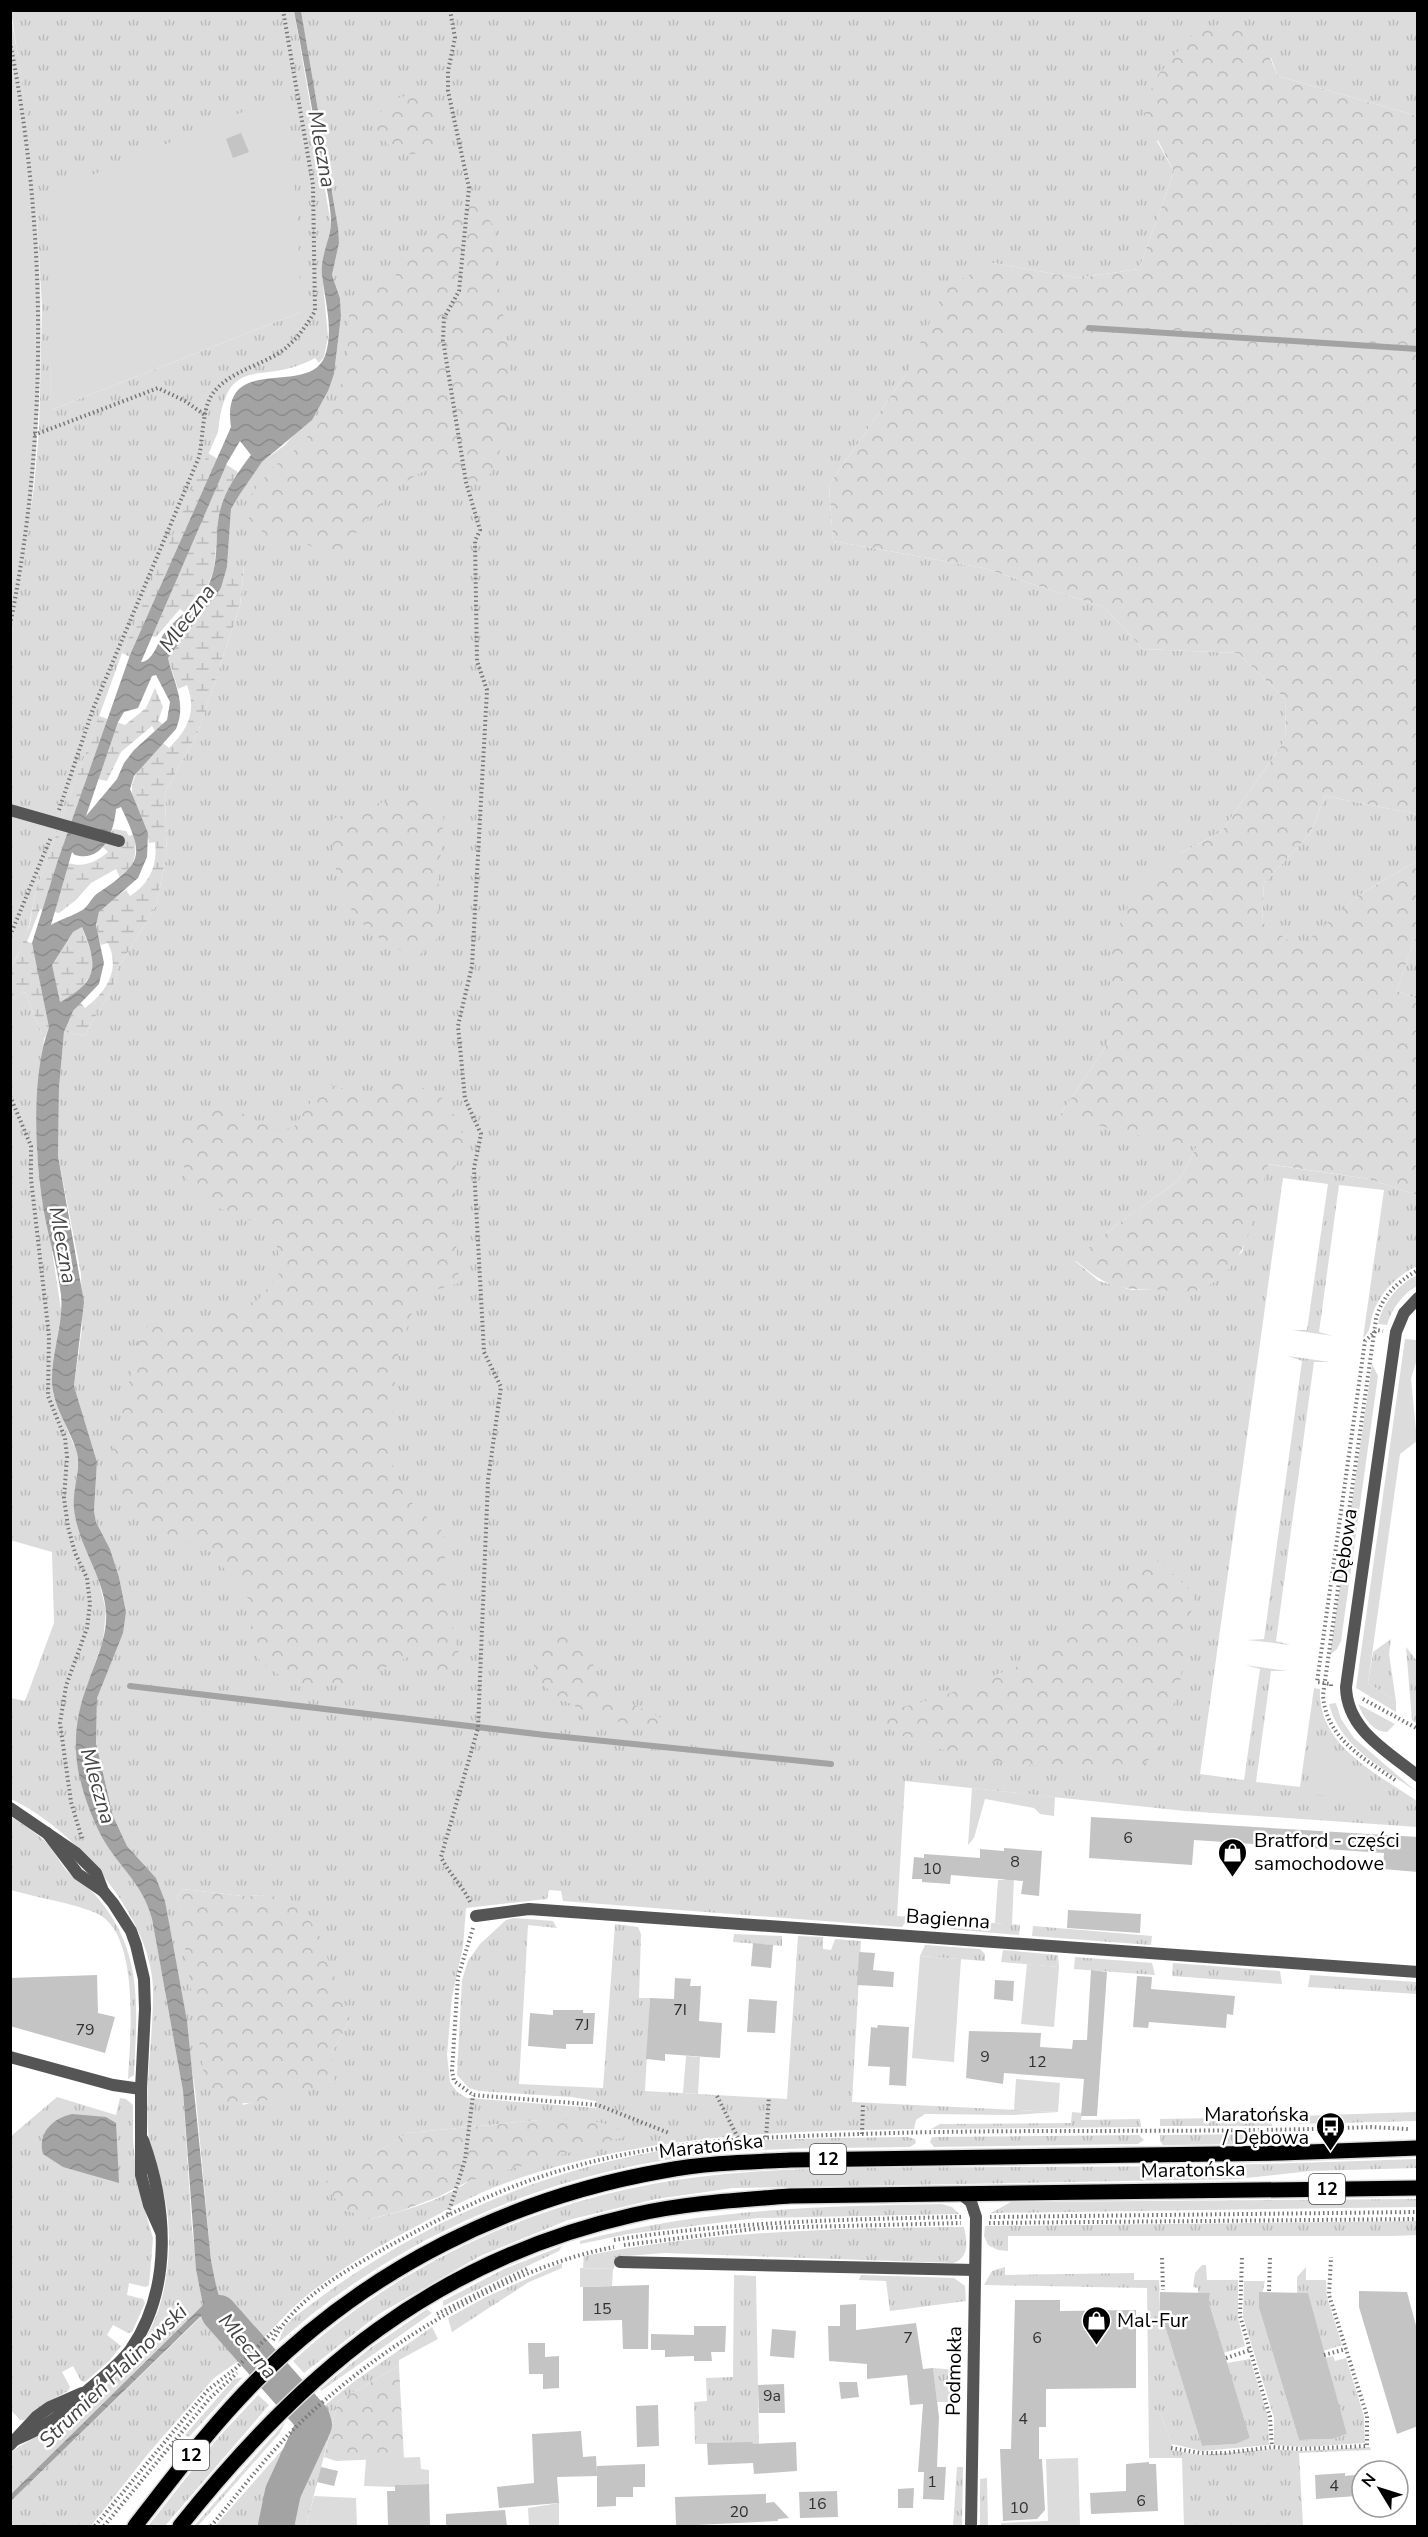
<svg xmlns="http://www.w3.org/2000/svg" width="1428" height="2537" font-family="'Nunito Sans',sans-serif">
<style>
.grass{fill:url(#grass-tufts);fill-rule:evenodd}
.forest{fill:url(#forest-crowns)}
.wetland{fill:url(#wetland-marsh)}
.green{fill:#dcdcdc}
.water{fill:url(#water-waves);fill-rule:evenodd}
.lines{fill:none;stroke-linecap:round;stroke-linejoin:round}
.stream{stroke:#a3a3a3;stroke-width:6}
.river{stroke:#a3a3a3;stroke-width:36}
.building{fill:#c4c4c4}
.primary-casing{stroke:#dbdbdb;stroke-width:18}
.path{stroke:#777;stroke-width:4;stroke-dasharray:1.5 3;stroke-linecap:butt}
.service{stroke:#555;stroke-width:12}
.minor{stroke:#555;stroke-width:12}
.primary{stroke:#000;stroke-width:15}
.pedestrian-bridge{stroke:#555;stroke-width:12}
.labels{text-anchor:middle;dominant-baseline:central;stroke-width:5;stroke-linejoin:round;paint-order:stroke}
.number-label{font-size:16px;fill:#313131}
.shield{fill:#fff;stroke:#4c4c4c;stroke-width:1.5}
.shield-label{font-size:18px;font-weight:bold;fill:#000}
.street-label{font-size:20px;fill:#000;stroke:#fff}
.poi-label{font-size:20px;fill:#000;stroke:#fff;text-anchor:start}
.water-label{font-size:21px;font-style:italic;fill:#444;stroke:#fff}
</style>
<defs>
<pattern id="grass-tufts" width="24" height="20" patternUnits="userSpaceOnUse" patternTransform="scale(1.5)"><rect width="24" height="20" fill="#dcdcdc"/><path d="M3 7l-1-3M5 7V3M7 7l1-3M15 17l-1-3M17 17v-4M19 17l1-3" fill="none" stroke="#bbb"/></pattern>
<pattern id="forest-crowns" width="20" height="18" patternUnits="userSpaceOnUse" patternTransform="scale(1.5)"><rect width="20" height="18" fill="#dcdcdc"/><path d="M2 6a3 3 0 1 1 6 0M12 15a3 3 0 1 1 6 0" fill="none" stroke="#bbb"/></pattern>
<pattern id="wetland-marsh" width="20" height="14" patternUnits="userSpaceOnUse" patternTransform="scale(1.5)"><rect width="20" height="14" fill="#dcdcdc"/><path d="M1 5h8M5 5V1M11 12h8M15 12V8" fill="none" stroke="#bbb"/></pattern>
<pattern id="water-waves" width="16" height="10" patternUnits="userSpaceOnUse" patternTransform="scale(1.5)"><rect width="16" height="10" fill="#a3a3a3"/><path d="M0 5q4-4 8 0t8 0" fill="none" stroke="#8b8b8b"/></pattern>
</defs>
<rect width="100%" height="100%" fill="#fff"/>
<g class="grass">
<path d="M11 11H294L331 224 322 273 328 337 324 357 319 363 315 358C261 388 227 349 218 432L122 653 35 893C31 920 25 945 11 967V645L34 487 39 430 42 308 37 218 23 91ZM50 296 301 312 51 410Z"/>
<path d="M301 11H1417V116L1278 76 1271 58 1157 141 1174 172 1139 269 1077 278 993 263 906 374 829 485 833 541 983 568 1104 607 1143 649 1238 653 1285 699 1286 739 1221 832 1181 853 1110 945V1040L1060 1115 1197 1146 1179 1180 1111 1229 1075 1261 1099 1281 1132 1290H1199L1242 1252 1267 1164 1369 1179 1417 1195V1266C1398 1275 1380 1292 1373 1313 1370 1322 1371 1332 1363 1338L1384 1190 1339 1185 1319 1332 1333 1336 1292 1330H1307L1328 1184 1283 1178 1200 1774 1244 1780 1260 1669 1245 1665 1287 1671H1271L1256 1782 1300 1787 1314 1688 1320 1689C1317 1746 1378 1774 1417 1801V1827L1185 1811 905 1781 897 1916 909 1917 902 1927 563 1901 561 1891 549 1890 547 1899 466 1908 463 1947 452 1997 447 2055 450 2082 457 2092 467 2098 596 2108V2101L571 2097 479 2091 469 2088 457 2075 462 1980 468 1961 480 1944 506 1920 514 1918 553 1921 557 1928 528 1925 519 2084 603 2088 615 1924 638 1927 641 1934 639 1998H650L645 2091 787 2099 798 1936 823 1937V1949L831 1950 835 1939 861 1941 852 2102 1058 2112 1014 2115 925 2114 916 2120 914 2129C774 2131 636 2135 503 2184 473 2195 444 2211 417 2226 378 2246 340 2269 306 2296 288 2311 274 2328 257 2344L232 2322 217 2296 211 2260 195 2089 165 1901 156 1878 127 1846 113 1816 96 1742 97 1698 126 1612 119 1577 110 1549 96 1522 94 1511 97 1462 74 1386 82 1328 81 1274 58 1156 59 1088 64 1032 84 1036 113 987 119 966 156 906 167 853 165 792 198 732 240 606 244 567H227L231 509 240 494 262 462 285 445 322 402 334 374 341 316 340 297 332 275 339 243ZM183 1889 242 1896 269 1895 350 2019 332 2053 256 2101 243 2105 190 1970 177 1896ZM539 2120C516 2140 494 2164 469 2181 441 2201 404 2211 370 2219L326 2182 408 2133Z"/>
<path d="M1325 796 1417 814V861L1359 895 1299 949 1262 922 1264 883 1310 834Z"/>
<path d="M1417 937V999L1397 991 1414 940Z"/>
<path d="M25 992 44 1039 37 1104V1153L62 1316 52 1382 53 1394 77 1453 78 1464 74 1508 77 1523 97 1573 106 1611 103 1640 83 1698 80 1779 105 1842 134 1878 148 1903 152 1919 183 2091 192 2230 203 2305 11 2494V2452C26 2442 42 2434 57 2424 96 2399 138 2362 155 2319 170 2282 173 2232 164 2194 160 2176 151 2159 149 2141 143 2090 154 2038 153 1987 151 1916 72 1827 11 1799V1698L25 1701 54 1623 52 1552 10 1540V1000Z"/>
<path d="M1417 1275V1286C1403 1294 1392 1308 1387 1325L1378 1324C1383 1302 1398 1285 1417 1275Z"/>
<path d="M1288 1356 1330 1362H1314L1276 1641 1290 1645 1248 1640 1264 1639 1302 1361Z"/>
<path d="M1391 1639 1389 1654 1396 1701 1368 1683 1373 1652Z"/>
<path d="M1406 1647 1417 1661V1724L1412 1720Z"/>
<path d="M10 1816C24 1825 40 1835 50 1847 57 1856 62 1866 69 1873 78 1882 89 1887 97 1897 144 1952 137 2008 134 2075L128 2079C130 2041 141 1932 96 1913 70 1902 38 1898 11 1890Z"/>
<path d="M951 1920 1020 1925 1019 1935 950 1929Z"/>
<path d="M1033 1926 1045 1927 1152 1936 1151 1945 1032 1936Z"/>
<path d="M734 1934 782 1936V1946L733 1942Z"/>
<path d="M925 1945 980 1949 985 1954V1961L920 1956Z"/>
<path d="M1003 1950 1058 1955 1059 1967 1001 1962Z"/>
<path d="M1075 1957 1152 1963 1155 1975 1074 1969Z"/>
<path d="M1173 1963 1280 1971 1282 1984 1172 1976Z"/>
<path d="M1310 1975 1417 1982V1994L1308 1987Z"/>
<path d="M57 2097 116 2115 120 2098 126 2099 133 2105V2139L137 2183 153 2238 149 2285 145 2287 129 2283 127 2295 143 2299 145 2303 132 2332 128 2333 113 2325 107 2335 121 2346 109 2361 85 2382 81 2381 73 2366 62 2372 70 2387 68 2391 51 2400 24 2420H20L10 2409V2137Z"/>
<path d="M1417 2110V2121L1298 2124 1297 2116 1415 2112Z"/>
<path d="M1072 2112 1082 2113 1081 2120 1140 2119 1141 2127 931 2129 940 2124 1071 2123Z"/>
<path d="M1272 2117V2126H1160V2119Z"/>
<path d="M1272 2134 1265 2144 1163 2145 1160 2141V2135Z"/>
<path d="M1139 2135 1144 2140 1138 2144 934 2147 930 2142 932 2137Z"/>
<path d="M908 2137 915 2139 916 2143 910 2147C847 2148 783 2147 720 2153 557 2168 399 2234 278 2343L285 2326 292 2319C415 2221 561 2158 718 2143 781 2138 845 2138 908 2137Z"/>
<path d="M1417 2159V2168L1311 2171 1237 2179 733 2188 656 2199 568 2220 480 2256 379 2314 304 2373 293 2361C404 2259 549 2195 699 2177 808 2164 920 2168 1029 2167 1159 2167 1288 2164 1417 2159Z"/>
<path d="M1418 2199 1417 2207 991 2213 1011 2202Z"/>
<path d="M942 2204 952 2207 959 2214 757 2218 628 2234 580 2244V2241C699 2209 819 2206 942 2204Z"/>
<path d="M1418 2221 1417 2235 1393 2236H1008V2251L998 2250 988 2245 984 2236 985 2226Z"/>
<path d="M964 2227C967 2241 970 2258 953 2263L664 2253 616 2257 614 2269 583 2268 584 2256C710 2231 836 2228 964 2227Z"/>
<path d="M562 2246 559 2251 443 2306V2301L504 2269Z"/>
<path d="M562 2263V2268L529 2282 452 2332 448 2318 486 2297Z"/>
<path d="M1202 2265H1206L1207 2280H1238V2318L1245 2346 1224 2353 1209 2303 1210 2293H1198V2288L1193 2287 1195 2273Z"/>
<path d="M1005 2267V2275L1134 2273V2280H1159L1160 2310 1202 2446 1236 2444 1250 2438 1227 2363 1250 2359 1268 2417 1269 2445 1202 2451 1172 2444 1159 2410 1171 2450 1201 2455 1273 2449 1301 2451 1370 2447 1371 2450 1299 2453 1303 2526H1184L1182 2458H1149L1147 2288 984 2285 992 2271Z"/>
<path d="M1306 2267V2280H1326L1327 2297 1342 2345 1323 2351 1297 2293V2277Z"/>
<path d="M734 2275 756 2276 759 2444H695L694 2402 707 2401 706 2378 733 2377Z"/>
<path d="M861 2275 954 2278 965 2286 966 2301 890 2311 886 2281 859 2280Z"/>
<path d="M1244 2281H1265L1259 2308 1299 2440 1332 2439 1347 2434 1325 2358 1333 2356 1335 2361 1346 2358 1364 2416 1365 2443 1305 2447 1274 2445V2418L1243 2317Z"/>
<path d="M427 2309 432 2313 321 2391 320 2389 369 2349Z"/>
<path d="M204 2314H210C223 2327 235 2340 244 2357L214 2378 147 2455 91 2526H11V2501Z"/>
<path d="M432 2327 438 2339 399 2360V2366L338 2401 306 2526H281L291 2486 321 2429 323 2407 352 2383Z"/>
<path d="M933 2368 958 2370 956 2402H937Z"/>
<path d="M243 2377 189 2437 185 2435 234 2379Z"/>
<path d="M258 2395 269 2405 165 2526H148L217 2439Z"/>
<path d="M286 2421 279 2434 198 2526H194Z"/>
<path d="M305 2424 303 2440 262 2526H215Z"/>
<path d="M957 2467H963L962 2526H953Z"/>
<path d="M987 2478 988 2526H980V2479Z"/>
</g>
<g class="forest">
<path d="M1221 23C1256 39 1263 39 1278 76L1417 116V814L1325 796 1310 834 1264 883 1262 922 1299 948 1359 895 1417 861V937L1414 940 1397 991 1417 999V1195L1369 1179 1268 1164C1257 1208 1248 1271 1201 1289 1190 1294 1171 1290 1159 1290 1118 1290 1106 1287 1075 1260L1111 1229 1179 1180 1197 1146 1127 1133 1060 1115 1110 1040V945L1134 893 1181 853 1221 832 1286 739 1285 699 1238 653 1143 649 1104 607 983 568 833 541 829 485 906 374 946 287 993 263 1077 278 1139 269 1174 172 1142 109 1158 75 1190 37Z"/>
<path d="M415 94 435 97 432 124 434 152 411 154 394 151 369 122 397 98Z"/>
<path d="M478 203 494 227 495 261 510 360 509 416 496 466 483 483 426 470 396 487 335 557 300 541 267 536 249 519 251 495 271 469 296 449 321 422 338 397 347 360 350 297 371 286 391 282C413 250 438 212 478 203Z"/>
<path d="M415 796 444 808 438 893 440 936 416 958C404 951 390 946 379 938 337 907 332 868 333 819L364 806Z"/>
<path d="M393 1081C442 1090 446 1094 465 1140L455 1168 454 1217 459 1283 418 1295 397 1359 391 1429 394 1481 414 1505 444 1533 446 1596 461 1664 444 1675 423 1666 413 1655 354 1682 304 1689 269 1669 250 1650 252 1603 211 1552 169 1535 123 1506 112 1456 141 1330 161 1319 192 1324 258 1300 281 1271 274 1229 213 1206 189 1187 176 1136 200 1123 217 1100 275 1130 293 1128 324 1083 364 1095Z"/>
<path d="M1155 1558 1194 1593 1180 1682 1161 1747 1141 1767 1087 1771 976 1759 915 1742 881 1725 884 1712 940 1697 1028 1662 1075 1625 1111 1585Z"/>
<path d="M558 1635H570L586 1643 599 1683 610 1693 661 1718 664 1726C622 1734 477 1681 558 1635Z"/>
<path d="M183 1889 242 1896 269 1895 297 1904 318 1932 350 2019 332 2053 335 2084C311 2089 241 2112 221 2100 210 2094 208 2085 204 2074L177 1896Z"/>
<path d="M539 2120C567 2120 596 2117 622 2130L624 2137 469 2181 438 2197 401 2211 370 2219 345 2210 331 2194 325 2182 408 2133Z"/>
<path d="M399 2366 404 2458 336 2461 324 2457 338 2401Z"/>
</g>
<g class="wetland">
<path d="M208 453 238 472 227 493 218 524 214 569 208 585 186 614 180 609 156 637 152 636 140 662 122 653Z"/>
<path d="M244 566 240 606 198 732 165 792 167 853 156 906 119 966 113 987 84 1036 64 1032 69 1017 80 1002 85 1008C106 992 121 970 108 943L101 945C89 913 102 906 126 890L130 896C150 884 158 864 155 842L149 843C147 829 142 819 136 807 123 779 144 762 163 743L169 748C188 729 197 712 187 685L178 689 168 658 221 588 227 567Z"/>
<path d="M155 688 163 707 158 721 164 725 156 733 152 726 121 752 107 781 98 779 68 863C84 868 96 862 108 852L103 847 113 829 126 831 129 836 134 834C137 852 136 867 120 878L116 869 91 883 76 900 59 913 40 909 27 942 32 943 34 952 51 965 73 932 82 927 93 958 92 973 80 990 60 1002 44 1039 25 992 11 1000V967L18 955 30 923 35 893 99 716 125 725 146 708Z"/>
</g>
<g class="green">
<path d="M11 17C51 230 50 433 11 645Z"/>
<path d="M286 94 297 211 301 312 51 410 47 194Z"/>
<path d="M1405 1339 1417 1340V1359L1411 1379 1417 1441 1400 1454 1368 1683 1396 1701V1712L1356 1688Z"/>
<path d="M1372 1364 1378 1376 1341 1641 1337 1649 1330 1655Z"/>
<path d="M1336 1703 1341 1719 1354 1738 1417 1792C1383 1768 1340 1747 1329 1704Z"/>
<path d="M1358 1704 1395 1724 1387 1732C1372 1732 1363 1716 1358 1704Z"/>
<path d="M1318 1750 1386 1797V1803L1311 1794Z"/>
<path d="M972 1788 1055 1797 1054 1816 1040 1814 1034 1808 985 1799 974 1838 968 1845Z"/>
<path d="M1005 1877H1014L1012 1925 995 1923 998 1880H1004Z"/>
<path d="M920 1956 961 1959 954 2062 912 2058Z"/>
<path d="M1027 1964 1059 1967 1054 2027 1021 2024Z"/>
<path d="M686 2056 700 2057 698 2094 683 2093Z"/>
<path d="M1016 2079 1060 2083 1058 2112 1014 2110Z"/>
<path d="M580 2268 613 2269 612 2286 580 2287Z"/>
<path d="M1151 2410H1159L1172 2444 1171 2454 1151 2455Z"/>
<path d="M420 2457 421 2469 429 2470V2484L396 2485 395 2487 364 2486 366 2459Z"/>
<path d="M1078 2458 1080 2526H1001V2523L1048 2521 1046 2459Z"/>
<path d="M314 2496 356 2498 357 2526H306Z"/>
<path d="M559 2503V2526H529L528 2508Z"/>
</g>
<g class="water">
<path d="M294 11H301L338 228 339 243 332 275 340 298 341 316 334 374 328 391 312 420 262 462 240 494 231 509 227 567 221 588 168 658C174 684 187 703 176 729L134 776 130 789 148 833 147 857 138 878 99 912 96 925 104 963 99 984 73 1011 64 1032 59 1088 58 1156 84 1302 74 1386 97 1462 94 1511 96 1522 110 1549 119 1577 126 1612 123 1633 97 1698 96 1743 113 1816 127 1846 156 1878 165 1901 187 2021 211 2260C219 2304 222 2315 257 2344L244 2357 235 2341 210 2314 200 2317 11 2501V2494L203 2305 196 2269 183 2091 152 1919C143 1885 124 1872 106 1844 95 1826 85 1800 80 1779 72 1746 76 1714 88 1683 96 1660 108 1636 106 1611 103 1575 78 1545 74 1509 72 1490 81 1471 77 1453 71 1430 53 1407 52 1383 51 1353 64 1325 61 1295 58 1270 51 1246 46 1222 35 1168 30 1078 49 1027L32 943 58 860 130 655 231 427C220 350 308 399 325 356 334 330 325 301 322 275 320 256 331 239 331 221 330 197 323 173 319 149 311 103 303 57 294 11ZM240 441 251 455C238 472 225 490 220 511 214 536 220 560 209 584 198 605 177 616 163 635 157 644 153 661 141 662L227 463ZM156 675 170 702 167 720 134 750 124 763 117 779 86 816 118 722 124 712 138 708 152 676ZM121 807C143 854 145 861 101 891 93 895 91 902 85 908 80 913 59 920 51 925L72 852 75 855C103 863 114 832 116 809ZM82 927C98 965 99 981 60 1002L52 965 73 932Z"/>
<path d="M72 2114 106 2117 116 2123 119 2183 63 2167 43 2154C37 2133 53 2118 72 2114Z"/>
<path d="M323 2407 321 2429 291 2486 281 2526H262L303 2440 305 2424Z"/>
</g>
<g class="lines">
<g class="stream">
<path d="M1089 328 1418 349"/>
<path d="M130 1686 545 1735 831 1764"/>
</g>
<path class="river" d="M219 2313 312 2418 314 2425 283 2492 276 2526"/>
</g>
<g class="building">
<path d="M241 133 249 152 233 158 226 139Z"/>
<path d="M1091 1817 1418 1837V1872L1383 1869 1384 1853 1194 1840 1192 1865 1089 1858Z"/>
<path d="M1004 1848 1042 1851 1039 1896 1021 1894 1023 1881 951 1875 950 1884 922 1882V1879H912L914 1857 924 1858V1854L980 1858V1849L1004 1851Z"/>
<path d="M1068 1910 1141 1914 1140 1933 1067 1928Z"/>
<path d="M753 1943 773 1945 771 1968 751 1966Z"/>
<path d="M859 1952 875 1953 873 1970 894 1972 893 1987 857 1985Z"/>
<path d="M1091 1970 1107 1972 1097 2116H1081L1084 2079 1004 2073 1003 2084 966 2078 969 2031 1041 2033 1040 2047 1072 2049 1073 2040H1087Z"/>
<path d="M97 1975 98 2013 115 2017 105 2053 10 2026V1978Z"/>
<path d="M1137 1976 1152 1977 1151 1989 1235 1996 1233 2015 1227 2014 1226 2028 1149 2022 1148 2028 1133 2027Z"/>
<path d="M675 1978 691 1979 690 1986H701L699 2021 722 2023 720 2058 665 2054V2061L646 2059 650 1998 674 1999Z"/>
<path d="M995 1980 1014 1981 1013 2001 994 1999Z"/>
<path d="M749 1999 777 2001 775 2033 747 2032Z"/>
<path d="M553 2010H583V2013H595L593 2044H566V2049L528 2046 530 2013 553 2015Z"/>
<path d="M878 2025 909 2027 906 2086 889 2085 890 2067 868 2066 871 2027 877 2028Z"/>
<path d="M649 2285 648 2349H623L622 2320 583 2321V2287Z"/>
<path d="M1359 2291 1407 2292 1418 2333V2426L1397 2434 1359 2307Z"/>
<path d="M1160 2292 1210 2293 1209 2303 1250 2438 1236 2444 1202 2446 1160 2310Z"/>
<path d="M1259 2292 1308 2293 1347 2434 1332 2439 1299 2440 1259 2308Z"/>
<path d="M1015 2300H1060V2311L1136 2310V2388L1046 2389V2427H1039V2459H1042L1045 2510 1037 2519 1003 2521 1000 2449H1011Z"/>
<path d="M856 2304V2330L916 2323 923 2369 933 2368 939 2417 937 2467H946L944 2500 923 2499 924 2472H918L923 2404 910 2405 907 2375 867 2379V2364L829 2361 828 2326H840V2305Z"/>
<path d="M694 2326H726L725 2352H711L712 2361H694V2356L665 2357V2350H651V2334L694 2335Z"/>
<path d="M772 2329 796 2331 794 2358 770 2356Z"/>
<path d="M528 2343H545V2357L559 2356V2388L543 2389V2374H529Z"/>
<path d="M839 2382H857L859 2397 841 2399Z"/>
<path d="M784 2384 785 2413H759L758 2385Z"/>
<path d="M658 2405 659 2446 637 2447 636 2406Z"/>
<path d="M581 2431 583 2457 596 2456 597 2473V2466L645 2464V2487H633V2497H616V2506L597 2507V2476L557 2477 559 2503 499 2508 497 2487 534 2483 532 2434Z"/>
<path d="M752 2442 753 2444 796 2442 797 2471 754 2474 753 2463 708 2465 707 2443Z"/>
<path d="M1149 2462V2464H1156L1158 2511 1091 2514 1090 2493 1126 2491V2464Z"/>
<path d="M321 2467 338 2471 334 2486 317 2482Z"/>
<path d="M1345 2473V2476L1355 2475 1356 2496 1316 2499 1315 2475Z"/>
<path d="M429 2484 430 2526H388L387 2491H395V2485Z"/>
<path d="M914 2488 913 2508H898V2489Z"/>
<path d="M837 2491 838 2517 800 2518 799 2492Z"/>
<path d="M766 2494V2503L774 2502 789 2518 778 2519V2521L676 2526 675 2497Z"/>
<path d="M505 2510 507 2526H446V2514Z"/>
</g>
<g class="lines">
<defs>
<g id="primary">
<path d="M135 2526C174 2476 212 2425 257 2380 367 2269 509 2198 663 2171 705 2163 747 2162 790 2160L1281 2153 1418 2148"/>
<path d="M180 2526C303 2371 435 2260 633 2215 685 2203 738 2200 790 2196L1418 2188"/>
</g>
</defs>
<use href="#primary" class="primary-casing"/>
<g class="path">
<path d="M450 10 455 38 448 71V91L469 188 459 291 444 318 443 340 466 482 480 530 475 541 477 661 487 690 472 966 458 1026 465 1099 481 1134 474 1168 484 1352 501 1387 488 1480 478 1728 441 1857C449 1874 464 1887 471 1904"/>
<path d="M10 42C47 228 48 439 10 625"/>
<path d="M34 435 158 388 185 401 205 415"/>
<path d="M59 810 93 709 199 457C203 438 202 415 210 398 224 373 257 367 279 353 295 342 305 328 315 311L313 185 283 10"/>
<path d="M10 936 51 837"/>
<path d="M10 1036V1060"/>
<path d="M10 1096 31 1146V1179L49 1336 48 1396 65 1438 67 1457 64 1498 68 1527 75 1553 87 1578 90 1604 87 1628 66 1686 60 1723 71 1802 82 1839"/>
<path d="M1331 1686V1684L1317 1682 1365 1341 1377 1330 1383 1331"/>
<path d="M1363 1699 1418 1729"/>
<path d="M1395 1780C1363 1758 1326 1738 1323 1695L1376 1319C1382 1296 1397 1282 1418 1270"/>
<path d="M473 1928 458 1977 452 2071 454 2081 473 2095 598 2105 669 2133"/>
<path d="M717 2096 738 2138"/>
<path d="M862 2134 863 2103"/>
<path d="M766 2137 769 2097"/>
<path d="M448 2214 465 2160 473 2095"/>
<path d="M990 2217 1418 2212"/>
<path d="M989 2223 1418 2219"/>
<path d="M614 2240C729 2222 845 2219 962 2217"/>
<path d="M624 2245 761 2228 961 2223"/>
<path d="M1162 2258 1163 2290"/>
<path d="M1242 2258 1240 2316 1270 2417 1272 2447"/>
<path d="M1269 2291 1270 2258"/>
<path d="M437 2314 527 2269"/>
<path d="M273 2340C296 2298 348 2269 389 2246 447 2214 505 2186 569 2168 665 2140 762 2137 861 2134 1031 2128 1201 2134 1371 2127L1408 2129"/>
<path d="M1324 2355 1346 2349"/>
<path d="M1226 2358 1250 2350"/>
<path d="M1171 2448 1201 2453H1226L1272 2447 1301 2449 1367 2446V2416L1329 2295 1331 2257"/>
<path d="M95 2526 208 2390 236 2368 278 2327"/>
<path d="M104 2526 210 2398 237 2373"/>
<path d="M211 2526C238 2494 264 2459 294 2429 371 2351 506 2267 614 2247"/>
</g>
<g class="service">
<path d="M10 2057 113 2085 141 2089"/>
<path d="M620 2262 975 2270"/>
</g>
<g class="minor">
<path d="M1418 1298 1404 1313 1396 1332 1346 1687C1347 1730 1387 1751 1418 1776"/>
<path d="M10 1808 76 1853 96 1873 103 1891"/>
<path d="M47 1833 78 1874 103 1891 113 1903 131 1931 136 1945 144 1979 145 2009 141 2089V2175L149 2205 161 2232"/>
<path d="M476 1916 529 1909 1418 1972"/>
<path d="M960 2193 971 2202 976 2217 971 2526"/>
<path d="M17 2439C53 2424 60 2414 88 2390 103 2377 119 2365 131 2349 173 2288 167 2206 143 2140"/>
<path d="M10 2445 36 2417 50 2407 82 2393"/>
</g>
<use href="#primary" class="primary"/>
<path class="pedestrian-bridge" d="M10 810 119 841"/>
</g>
<defs>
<symbol id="shop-pin" viewBox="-11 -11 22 30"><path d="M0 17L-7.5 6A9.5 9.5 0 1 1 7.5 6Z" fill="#000" stroke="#fff"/><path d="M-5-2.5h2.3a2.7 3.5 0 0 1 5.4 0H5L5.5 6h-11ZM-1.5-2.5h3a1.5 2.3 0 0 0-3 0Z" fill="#fff"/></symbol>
<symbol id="bus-pin" viewBox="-11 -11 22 30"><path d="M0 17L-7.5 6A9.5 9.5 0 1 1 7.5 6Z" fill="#000" stroke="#fff"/><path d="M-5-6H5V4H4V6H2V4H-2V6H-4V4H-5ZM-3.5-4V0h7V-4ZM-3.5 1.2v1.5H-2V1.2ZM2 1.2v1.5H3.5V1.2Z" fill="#fff"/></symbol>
</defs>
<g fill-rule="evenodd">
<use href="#shop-pin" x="1216" y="1836" width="33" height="45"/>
<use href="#bus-pin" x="1314" y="2110" width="33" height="45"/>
<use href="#shop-pin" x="1080" y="2304" width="33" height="45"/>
</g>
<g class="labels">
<g class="number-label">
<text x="1128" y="1838">6</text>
<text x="1015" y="1862">8</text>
<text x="932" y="1869">10</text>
<text x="680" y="2010">7I</text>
<text x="582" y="2025">7J</text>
<text x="85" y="2030">79</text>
<text x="985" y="2057">9</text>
<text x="1037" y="2062">12</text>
<text x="602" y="2309">15</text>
<text x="908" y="2338">7</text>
<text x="1037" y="2338">6</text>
<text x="772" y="2396">9a</text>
<text x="1023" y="2419">4</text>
<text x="932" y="2482">1</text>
<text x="1334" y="2486">4</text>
<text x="1141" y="2501">6</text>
<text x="817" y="2504">16</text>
<text x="1019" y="2508">10</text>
<text x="739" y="2512">20</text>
</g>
<g class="shield">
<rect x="810" y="2144" width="36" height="30" rx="4.5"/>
<rect x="1309" y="2174" width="36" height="30" rx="4.5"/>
<rect x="173" y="2440" width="36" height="30" rx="4.5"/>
</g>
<g class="shield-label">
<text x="828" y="2159">12</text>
<text x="1327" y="2189">12</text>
<text x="191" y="2455">12</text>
</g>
<g class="street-label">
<text transform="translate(1345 1546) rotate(-82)">Dębowa</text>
<text transform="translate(948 1919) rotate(4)">Bagienna</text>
<text transform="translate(711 2146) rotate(-6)">Maratońska</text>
<text transform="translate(1193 2170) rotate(-1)">Maratońska</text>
<text transform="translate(954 2371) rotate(-89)">Podmokła</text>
</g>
<g class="poi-label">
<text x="1254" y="1840">Bratford - części<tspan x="1254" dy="23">samochodowe</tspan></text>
<text x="1309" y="2114" text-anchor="end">Maratońska<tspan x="1309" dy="23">/ Dębowa</tspan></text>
<text x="1117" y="2320">Mal-Fur</text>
</g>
<g class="water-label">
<text transform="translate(322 149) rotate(80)">Mleczna</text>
<text transform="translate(187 618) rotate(-53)">Mleczna</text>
<text transform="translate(63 1245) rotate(80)">Mleczna</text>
<text transform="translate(98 1786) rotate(74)">Mleczna</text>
<text transform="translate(248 2346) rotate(50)">Mleczna</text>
<text transform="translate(113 2376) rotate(-44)">Strumień Halinowski</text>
</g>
</g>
<rect width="1428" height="2537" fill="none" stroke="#000000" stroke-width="24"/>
<g transform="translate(1380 2489) rotate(308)"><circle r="28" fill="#ffffff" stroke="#999999" stroke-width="1.5"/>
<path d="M0-4.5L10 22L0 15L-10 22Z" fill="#000000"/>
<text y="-9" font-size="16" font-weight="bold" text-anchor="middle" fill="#000000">N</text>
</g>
</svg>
